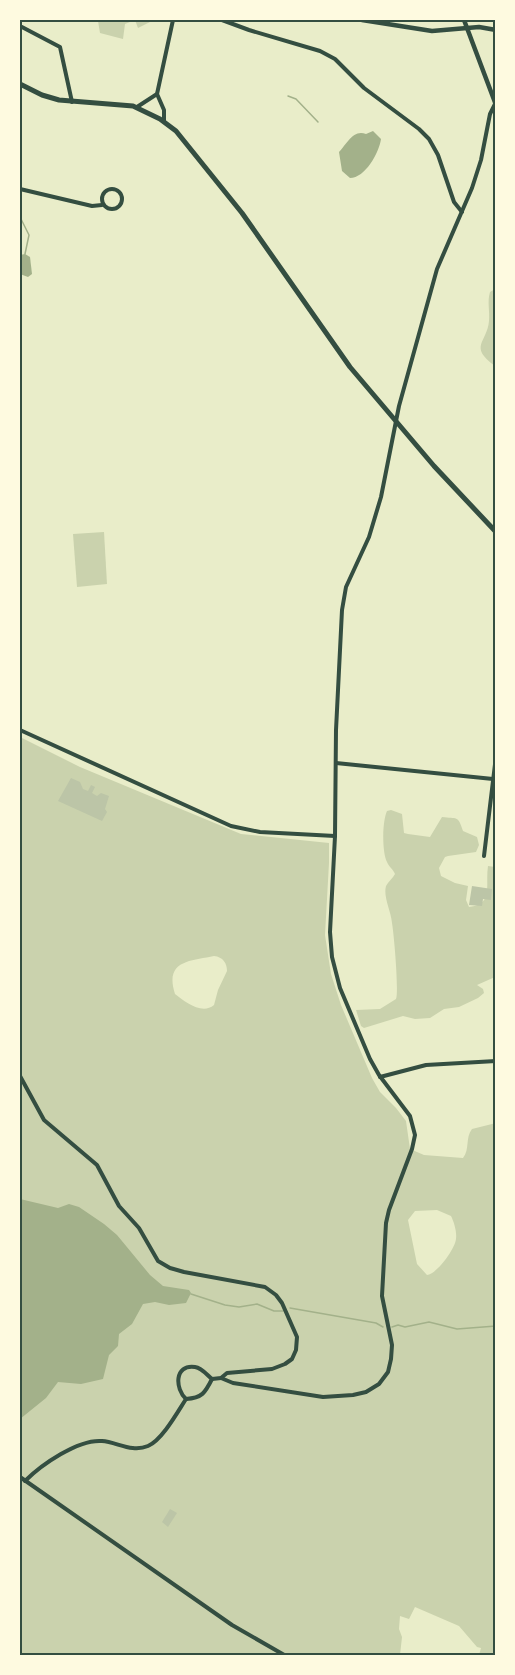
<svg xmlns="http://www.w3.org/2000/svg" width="515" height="1675" font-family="'Asap Condensed',sans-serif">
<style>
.green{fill:#cad2ad;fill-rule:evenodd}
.water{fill:#a3b18a}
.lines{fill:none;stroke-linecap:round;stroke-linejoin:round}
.stream{stroke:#a3b18a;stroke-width:1.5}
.building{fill:#bcc5a7}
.minor{stroke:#344e41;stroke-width:4}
.tertiary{stroke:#344e41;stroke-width:4.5}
.secondary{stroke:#344e41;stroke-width:5}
.neatline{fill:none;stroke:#344e41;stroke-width:2}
</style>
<rect width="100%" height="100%" fill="#e9edc9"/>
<g class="green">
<path d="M95 20H151L150 22 138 28 135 20 125 24 123 39 100 33 98 21Z"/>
<path d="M495 289V366C468 346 487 343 489 321 490 311 487 302 490 292Z"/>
<path d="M104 532 107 584 77 587 73 534Z"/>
<path d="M20 737 80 767 241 834 329 843V863L325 935 331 974 341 1005 372 1078 380 1092 396 1108 406 1121 410 1149 424 1155 463 1158C470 1149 465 1138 472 1129L496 1123 495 1655H479L481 1648 477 1647 459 1626 415 1607 409 1619 400 1616 399 1629 402 1637 400 1655H20ZM214 956C223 957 227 963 227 971L218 990 214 1005C202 1015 185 1002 175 994 164 960 191 961 214 956ZM437 1210 451 1216C454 1222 457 1232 456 1239 455 1249 437 1274 427 1275L417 1264 408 1220 415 1211Z"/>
<path d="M391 810 402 814 404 833 408 834 430 837 442 817C457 819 458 815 463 831L477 837 479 845 476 852 448 856 445 857 439 868 441 876 455 883 468 886 466 900 469 907C494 905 485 885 488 866L495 867V977L477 985 483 989 484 993 478 998 459 1007 444 1009 430 1018 415 1019 403 1016 364 1028 361 1026 356 1010 380 1009 396 999C399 992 394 934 392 923 391 911 383 897 386 886 388 882 393 878 395 874 393 869 389 867 387 862 382 852 382 822 387 811Z"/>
</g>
<g class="water">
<path d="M373 131 381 139C379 153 365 178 350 178L342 171 339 152C347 144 353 129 366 134Z"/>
<path d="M25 254 30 257 32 274 28 277 20 274V255Z"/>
<path d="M20 1199 58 1208 69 1204 79 1207 104 1224 117 1235 150 1275 163 1286 189 1290 191 1293 186 1303 169 1305 155 1302 143 1304 132 1324 119 1334 118 1346 109 1355 103 1379 81 1384 58 1382 46 1398 20 1419Z"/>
</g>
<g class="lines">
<g class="stream">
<path d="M288 96 296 99 318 122"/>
<path d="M20 217 29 235 25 254"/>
<path d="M191 1294 225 1305 239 1307 257 1304 274 1311H283"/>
<path d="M290 1308 376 1323 383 1327"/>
<path d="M392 1327 398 1325 405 1327 429 1322 457 1329 496 1326"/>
</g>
</g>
<g class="building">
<path d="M71 778 80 782 83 789 88 791 91 785 95 787 92 793 97 796 101 793 109 796 105 809 107 812 102 821 58 801Z"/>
<path d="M472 886 492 889 491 900 483 899 482 906 469 905Z"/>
<path d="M170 1509 177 1513 168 1527 162 1522Z"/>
</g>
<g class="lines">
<g class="minor">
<path d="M222 20 249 30 320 51 335 59 364 88 419 129 429 139 438 155 454 202 462 212"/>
<path d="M20 26 60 47 72 102"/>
<path d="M157 94 164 110V121"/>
<path d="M137 107 157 94 173 20"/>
<circle cx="112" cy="199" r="10"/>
<path d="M20 189 92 206 102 205"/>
<path d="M20 730 231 826 260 832 335 836"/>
<path d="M336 763 493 779"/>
<path d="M484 856 496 756"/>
<path d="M20 1076 44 1120 97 1165 119 1206 139 1228 158 1261 170 1268 184 1272 265 1287 276 1295 282 1303 297 1337 296 1350 292 1359 285 1364 272 1369 227 1373 221 1378 212 1379C207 1375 202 1368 195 1367 174 1364 175 1389 186 1399"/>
<path d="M380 1077 426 1065 496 1061"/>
<path d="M221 1378 233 1383 323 1397 353 1395 366 1392 379 1384 388 1372 391 1359 392 1345 382 1296 386 1223 389 1210 412 1149 415 1135 410 1116 379 1075 370 1059 340 988 332 957 330 932 335 836 336 730 342 610 346 587 369 537 381 497 399 406 437 269 472 188 481 160 490 114 495 104"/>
<path d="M186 1399C202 1398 205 1393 212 1379"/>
<path d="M20 1477 232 1625 286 1656"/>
<path d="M25 1481C41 1465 78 1439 102 1441 117 1442 132 1453 148 1446 162 1440 177 1413 186 1399"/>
</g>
<g class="tertiary">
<path d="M362 20 432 31 479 27 496 30"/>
<path d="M464 20 496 105"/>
</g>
<path class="secondary" d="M20 84 42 95 59 100 133 106 160 119 176 131 242 213 350 367 434 466 496 532"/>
</g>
<rect width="515" height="1675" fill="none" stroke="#fefae0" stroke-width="42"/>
<rect x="21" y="21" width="473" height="1633" class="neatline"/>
</svg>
